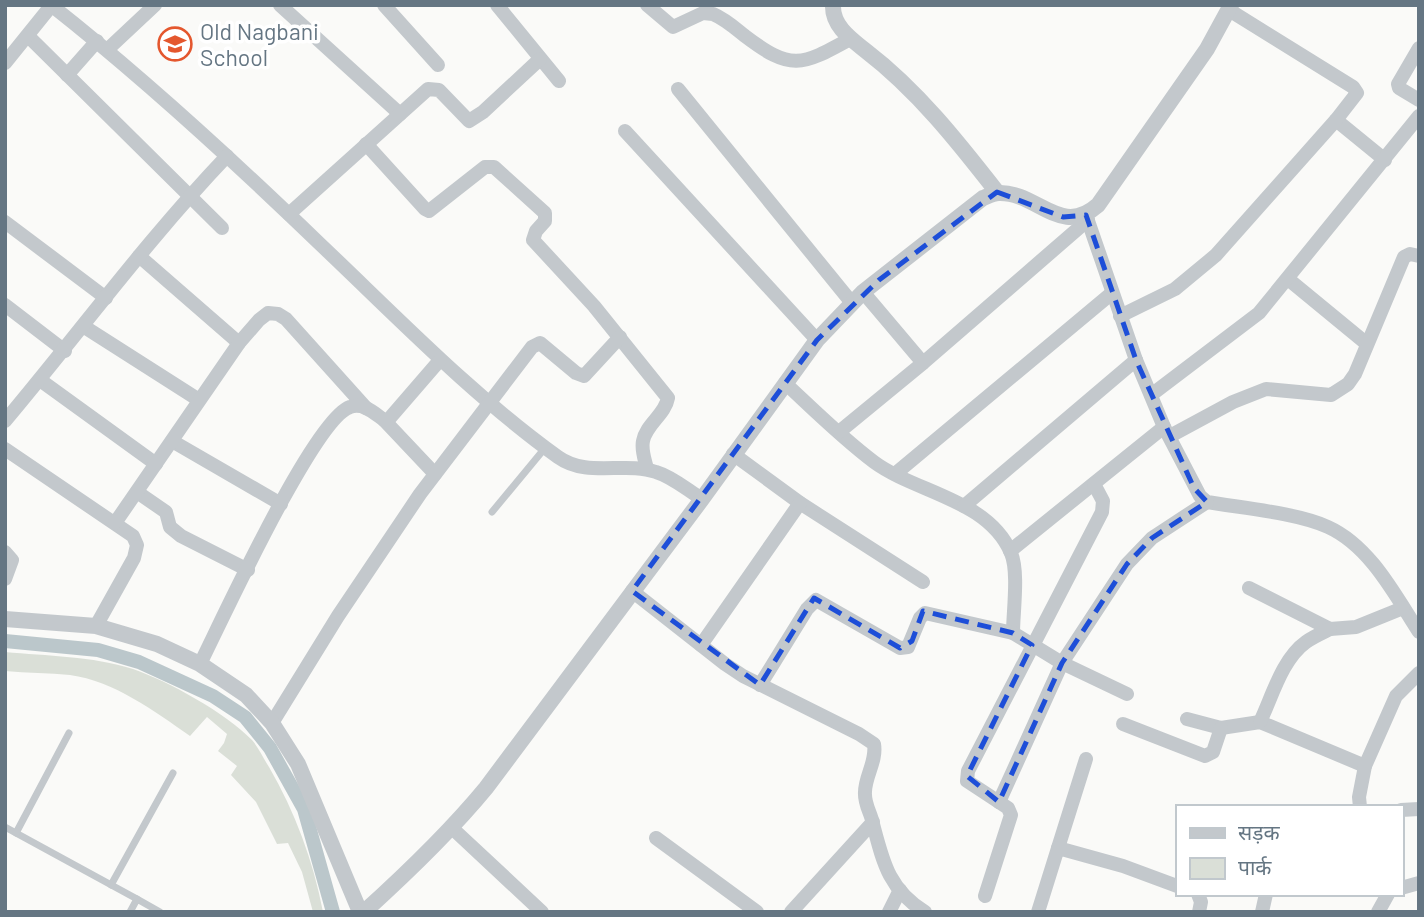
<svg xmlns="http://www.w3.org/2000/svg" width="1424" height="917" font-family="Barlow,'Noto Sans Devanagari',sans-serif">
<style>
.green{fill:#dadfd7}
.lines{fill:none;stroke-linecap:round;stroke-linejoin:round}
.canal{stroke:#bbc7cb;stroke-width:14}
.service{stroke:#c3c8cc;stroke-width:7}
.minor{stroke:#c3c8cc;stroke-width:14}
.tertiary{stroke:#c3c8cc;stroke-width:16}
.marked{fill:none;stroke:#1d4ed8;stroke-width:5;stroke-dasharray:14 9;stroke-linejoin:round}
.labels{text-anchor:middle;dominant-baseline:central;stroke-width:7;stroke-linejoin:round;paint-order:stroke}
.poi-label{font-size:23px;fill:#657683;stroke:#fff;text-anchor:start}
</style>
<rect width="100%" height="100%" fill="#fafaf8"/>
<path class="green" d="M5 652C47 656 92 656 133 669 168 681 226 713 252 740 259 748 263 758 269 767 295 812 313 860 323 912H313L302 872 288 843 277 844 256 802 231 775 237 766 218 751 224 743 227 734 207 717 190 736C154 711 114 681 70 675 49 673 27 673 5 671Z"/>
<g class="lines">
<path class="canal" d="M5 641 98 650 139 662 213 696 245 717 270 748 304 809 333 912"/>
<g class="service">
<path d="M492 512 545 448"/>
<path d="M5 827 137 899"/>
<path d="M16 833 69 733"/>
<path d="M111 885 173 773"/>
<path d="M130 912 137 899 160 912"/>
</g>
<g class="minor">
<path d="M51 5C145 79 234 161 321 245 398 318 472 395 558 457 587 478 625 461 656 472 673 477 687 490 702 499"/>
<path d="M280 5 400 114"/>
<path d="M384 5 438 65"/>
<path d="M497 5 559 81"/>
<path d="M647 5 673 27 703 13 713 14C725 19 735 28 745 36 791 71 801 66 850 39"/>
<path d="M28 36 222 228"/>
<path d="M1419 48 1398 84 1399 88 1419 100"/>
<path d="M108 49 155 5"/>
<path d="M5 63 51 6"/>
<path d="M67 75 97 41"/>
<path d="M678 89 852 303"/>
<path d="M1336 120 1385 160"/>
<path d="M625 131 817 340"/>
<path d="M366 144 425 209 429 211 485 167H494L545 213V221L536 231 533 240 594 306 668 398C665 415 646 424 643 441 641 450 645 460 647 469"/>
<path d="M289 214 428 89 439 90 469 121 483 112 540 59"/>
<path d="M1086 215 1136 360 1164 427 1200 496 1207 502C1242 508 1298 513 1328 527 1370 546 1395 595 1419 632"/>
<path d="M5 222 106 298"/>
<path d="M139 256 239 343"/>
<path d="M1288 279 1367 344"/>
<path d="M863 292 923 363"/>
<path d="M5 305 65 351"/>
<path d="M1120 316 1175 289 1216 255 1336 120 1357 93 1353 87 1229 10"/>
<path d="M83 326 199 400"/>
<path d="M40 380 156 464"/>
<path d="M785 383C814 410 842 438 874 462 916 493 988 499 1011 553 1019 572 1013 612 1013 633L1062 663 1127 694"/>
<path d="M1151 395 1259 313 1419 116"/>
<path d="M384 420 435 474"/>
<path d="M5 421C79 333 147 240 227 156"/>
<path d="M839 432 923 363 1088 220"/>
<path d="M1170 436 1233 402 1266 389 1331 395 1348 384 1355 374 1404 257 1410 254 1419 256"/>
<path d="M172 441 281 504"/>
<path d="M5 449 133 536 137 545 134 558 96 626"/>
<path d="M733 454 800 503 923 582"/>
<path d="M895 474 1112 293"/>
<path d="M137 492 166 512 170 527 181 536 248 570"/>
<path d="M964 506 1136 360"/>
<path d="M115 523 239 343 259 320 268 313 278 314 286 319 366 408"/>
<path d="M1010 551 1164 427"/>
<path d="M5 552 12 560 5 579"/>
<path d="M1249 588 1330 629 1356 627 1403 608"/>
<path d="M632 591 725 664 743 676 859 734 874 744C877 761 865 776 865 792 864 804 871 813 873 824 883 862 889 890 925 912"/>
<path d="M701 645 800 503"/>
<path d="M200 664C222 620 314 419 350 407 363 402 374 413 384 420L389 419 440 360"/>
<path d="M760 685 807 609 816 600 900 648 908 647 920 618 925 613 1013 633"/>
<path d="M1187 719 1221 728 1260 722 1365 766 1396 696 1419 673"/>
<path d="M1260 722C1272 697 1282 659 1306 642 1313 637 1322 633 1330 629"/>
<path d="M272 723 338 616 420 494 532 347 540 343 576 373 584 376 620 337"/>
<path d="M1123 724 1205 756 1213 752 1221 728"/>
<path d="M999 802 1062 663 1127 564 1152 538 1207 502"/>
<path d="M1360 807 1359 797 1365 766"/>
<path d="M1401 810 1419 809"/>
<path d="M452 828 542 912"/>
<path d="M656 838 757 912"/>
<path d="M1058 848 1086 759"/>
<path d="M1401 888 1419 883"/>
<path d="M1198 894 1201 902 1199 912"/>
<path d="M985 896 1011 815 1008 808 967 781 968 771 1102 512 1103 501 1094 484"/>
<path d="M791 912 873 822"/>
<path d="M889 912 900 890"/>
<path d="M1038 912 1058 848 1123 866 1177 886"/>
<path d="M1262 912 1266 894"/>
<path d="M1378 912 1388 894"/>
</g>
<g class="tertiary">
<path d="M833 5C832 26 851 39 866 51 917 90 958 142 997 192"/>
<path d="M5 619 96 626 157 644 200 664 246 695 272 723 298 764 360 912"/>
<path d="M364 912C407 873 449 833 486 788L702 499 817 340 863 292 983 198C988 196 994 193 999 193 1037 192 1061 238 1098 205L1207 49 1231 5"/>
</g>
</g>
<path class="marked" d="M997 192 1063 217 1086 215 1136 360 1194 488 1207 502 1152 538 1127 564 1062 663 999 802 967 776 1032 645 1013 633 923 611 912 641 900 648 814 598 760 685 632 591 817 340 879 280Z"/>
<defs>
<symbol id="school-ring" viewBox="-11 -11 22 22"><circle r="9.5" fill="#fff" stroke="#e4572e" stroke-width="1.5"/><path d="M0-5L7-2L0 1L-7-2ZM-4 1L0 2.5L4 1V4Q0 6-4 4Z" fill="#e4572e"/></symbol>
</defs>
<g fill-rule="evenodd">
<use href="#school-ring" x="156" y="25" width="38" height="38"/>
</g>
<g class="labels">
<g class="poi-label">
<text x="200" y="31">Old Nagbani<tspan x="200" dy="26">School</tspan></text>
</g>
</g>
<rect width="1424" height="917" fill="none" stroke="#657683" stroke-width="14"/>
<rect x="1176" y="805" width="228" height="91" fill="#ffffff" stroke="#c1c8cd" stroke-width="2"/>
<rect x="1190" y="828" width="35" height="10" fill="#c3c8cc" stroke="#c1c8cd" stroke-width="2"/>
<text x="1238" y="840" font-size="21" fill="#657683">सड़क</text>
<rect x="1190" y="858" width="35" height="21" fill="#dadfd7" stroke="#c1c8cd" stroke-width="2"/>
<text x="1238" y="875" font-size="21" fill="#657683">पार्क</text>
</svg>
